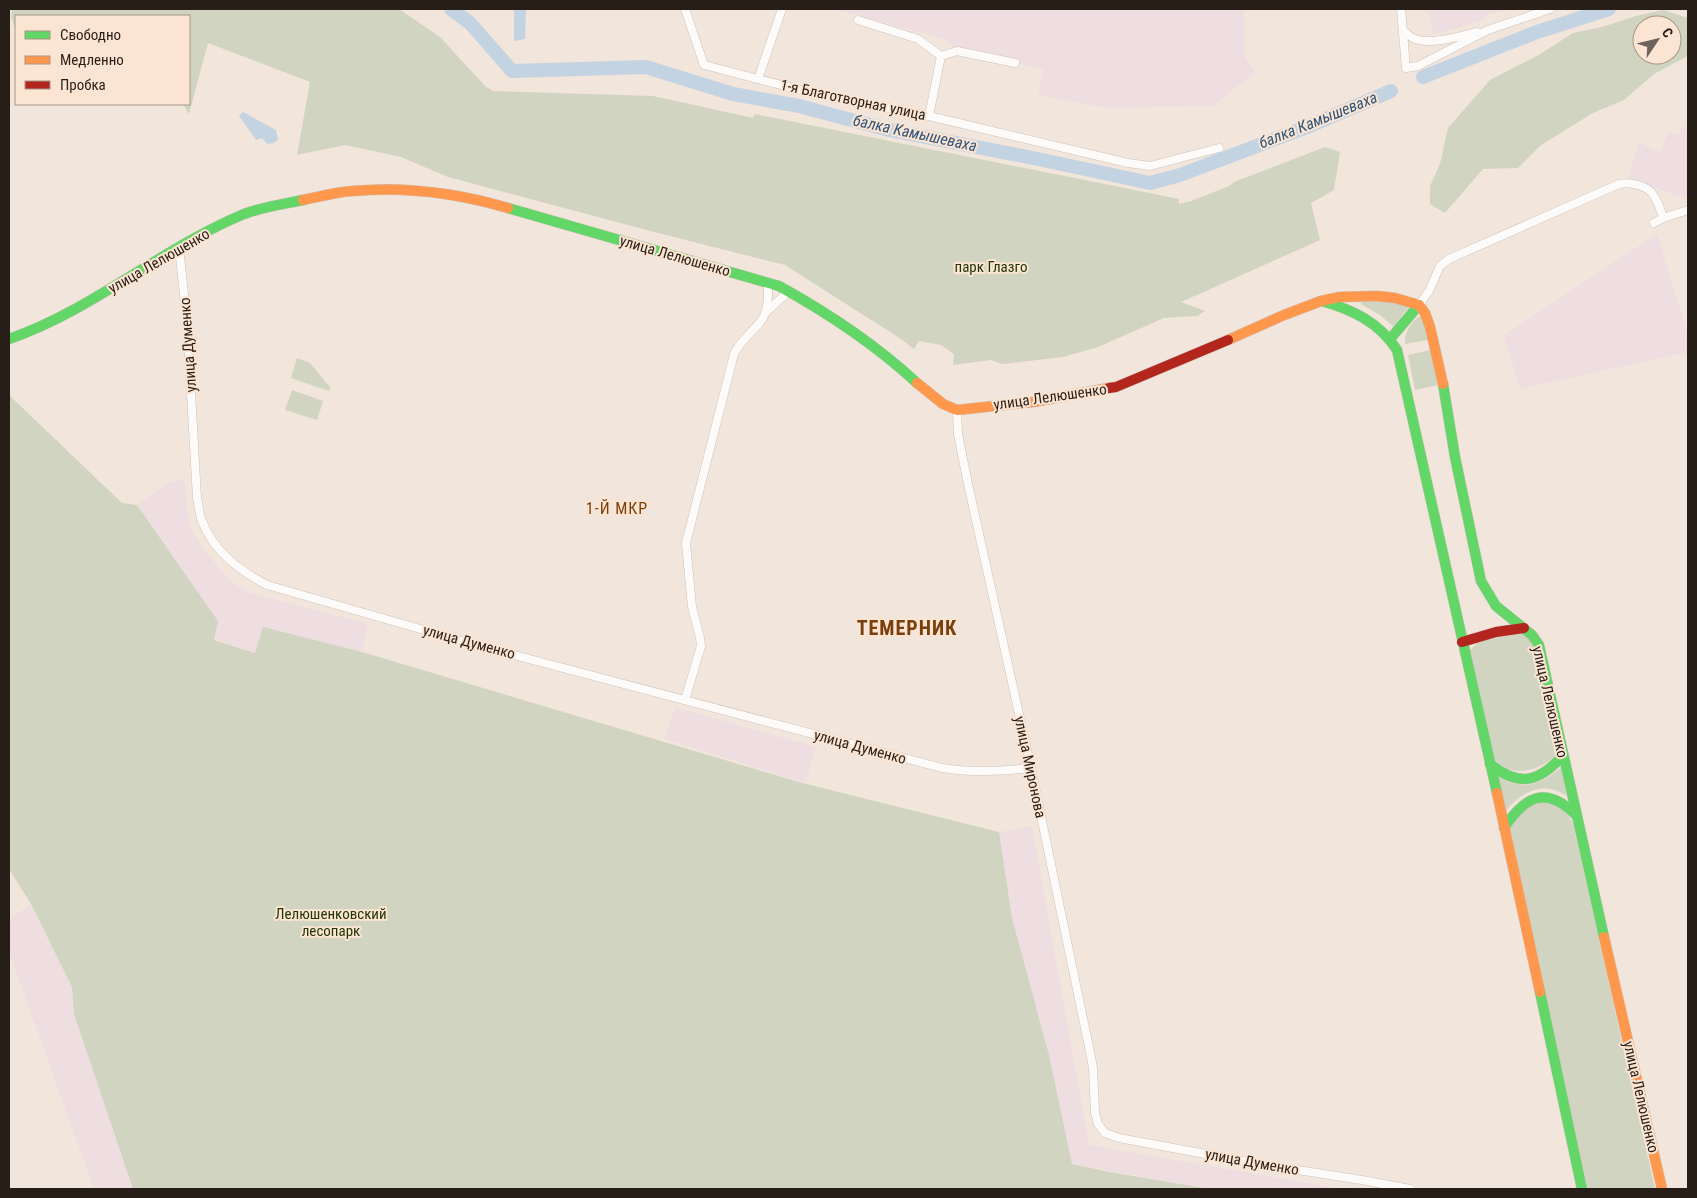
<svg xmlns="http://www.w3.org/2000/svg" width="1697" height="1198" font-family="'Roboto Condensed',sans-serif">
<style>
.industrial{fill:#eedee2}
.green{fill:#d1d4c0;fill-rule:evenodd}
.water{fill:#c4d3e2}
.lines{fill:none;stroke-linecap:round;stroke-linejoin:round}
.river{stroke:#c4d3e2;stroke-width:14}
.street-casing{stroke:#cdc3bb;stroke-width:9}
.fast-casing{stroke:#cdc3bb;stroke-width:11}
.slow-casing{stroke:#cdc3bb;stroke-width:11}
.jam-casing{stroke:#cdc3bb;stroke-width:11}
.street{stroke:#fdfbfa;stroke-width:8}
.fast{stroke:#63d668;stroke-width:10}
.slow{stroke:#ff974d;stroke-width:10}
.jam{stroke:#b3261e;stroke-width:10}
.labels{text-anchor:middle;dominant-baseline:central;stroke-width:4;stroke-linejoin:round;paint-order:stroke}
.street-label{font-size:15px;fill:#271e18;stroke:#fbe4d2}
.park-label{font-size:15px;fill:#223706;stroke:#fbe4d2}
.water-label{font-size:16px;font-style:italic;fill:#2e557b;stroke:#fbe4d2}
.neighbourhood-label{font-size:16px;letter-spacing:1px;fill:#793f0c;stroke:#fbe4d2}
.district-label{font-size:20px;font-weight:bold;letter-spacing:1px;fill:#793f0c;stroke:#fbe4d2}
</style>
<rect width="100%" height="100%" fill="#f2e5db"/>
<g class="industrial">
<path d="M835 9H1244V55L1255 73 1212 106 1107 108 1038 95 1043 69 955 49 944 39Z"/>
<path d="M1428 9H1510L1489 14 1479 21 1433 35Z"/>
<path d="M1683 126 1688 128V199L1628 178 1639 143 1660 152 1669 132 1678 136Z"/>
<path d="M1657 234 1688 335V352L1520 389 1504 335Z"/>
<path d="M184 479 189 522 194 534 205 551 231 582 250 593 368 624 362 652 263 628 256 653 214 639 218 621 137 505 169 483Z"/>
<path d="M675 707 816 747 806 783 665 739Z"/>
<path d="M1032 826 1089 1145 1342 1189H1210L1072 1164 1049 1055 1012 918 999 832Z"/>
<path d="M31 904 72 987 74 1014 133 1189H94L9 952V920Z"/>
</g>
<g class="green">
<path d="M12 9H399L440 37 485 86 493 91 653 96 753 118 755 114 1179 199V204L1191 201 1229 186 1234 182 1325 147 1340 152 1334 190 1311 203 1320 240 1181 302 1205 311 1197 316 1164 318 1098 347 1063 357 1002 364 991 360 953 365 954 354 941 345 919 341 914 349 901 339 785 265 658 233 448 177 401 157 345 145 297 155 310 82 208 43 189 114 183 104H189V16H16V32L11 17Z"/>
<path d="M1663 10 1688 18V56L1654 74 1624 100 1593 113 1541 145 1518 168 1483 169 1445 213 1430 204V186L1440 164 1448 128 1490 80 1537 56 1573 33 1602 27 1636 16ZM1642 25H1672V55H1642Z"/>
<path d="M1365 300 1406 304 1411 306 1403 314 1394 327 1380 315 1361 304V303Z"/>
<path d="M1422 315 1428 340 1405 344C1404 332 1412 320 1422 315Z"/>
<path d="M1431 350 1438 385 1415 390 1408 355Z"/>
<path d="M297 358 310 363 330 387 329 391 291 378Z"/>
<path d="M292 390 323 401 317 420 285 410Z"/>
<path d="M9 395 122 503 137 505 218 621 214 640 255 653 263 627 362 652 802 783 999 832 1012 918 1049 1055 1072 1164 1110 1172 1210 1189H133L74 1014 72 987 31 904 9 869Z"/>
<path d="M1523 633 1536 646 1558 750C1556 755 1552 758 1547 762 1530 774 1507 775 1493 758L1470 650 1480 641Z"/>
<path d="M1562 767 1567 796C1542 779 1518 793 1503 815L1494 772C1521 792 1537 787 1562 767Z"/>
<path d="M1548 801C1561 805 1567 812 1573 824L1655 1189H1588L1509 834 1511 823 1530 803Z"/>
</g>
<g class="water">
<path d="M514 9H526L525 39 514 41Z"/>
<path d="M243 112 276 130 278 140 273 143 267 144 262 138 256 140 239 116Z"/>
</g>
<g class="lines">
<g class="river">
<path d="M451 9 470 23 512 71 646 67 733 94 799 106 889 130 1038 159 1150 183 1180 175 1307 127 1391 91"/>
<path d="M1423 77 1537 32 1609 9"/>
</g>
<defs>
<g id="street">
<path d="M685 9 704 65 816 94 929 116 1128 163 1150 166 1219 148"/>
<path d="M1401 9 1406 68 1418 66 1488 30 1550 9"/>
<path d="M858 20 918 39 941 56 957 51 1015 63"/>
<path d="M1403 30C1406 33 1409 36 1413 38 1429 46 1460 36 1477 32"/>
<path d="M758 79 782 9"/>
<path d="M929 116 941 56"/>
<path d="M1654 223 1663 218 1688 210"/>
<path d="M179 247 187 323 197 498C199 506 199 514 202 521 214 552 239 570 267 585L476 645 942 768C972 773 1001 771 1031 768"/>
<path d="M1419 305 1429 291 1440 266 1449 259 1619 184C1630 182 1648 185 1654 196 1658 202 1661 211 1663 218"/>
<path d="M765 313 789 291"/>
<path d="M957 410 958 434 968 484 1031 768 1090 1052 1093 1068 1095 1113 1098 1124 1105 1133 1119 1138 1265 1165 1362 1180 1410 1189"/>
<path d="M685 700 701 646 700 638 692 607 686 543 734 354C743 337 751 334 761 321 769 311 768 294 768 282"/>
</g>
<g id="fast">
<path d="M508 208 779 286C828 313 876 345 917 383"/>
<path d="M1322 301C1353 310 1379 322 1397 350L1497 793"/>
<path d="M9 339C93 310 162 248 244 214 262 207 284 204 303 200"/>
<path d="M1390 339 1419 305"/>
<path d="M1443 384 1455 457 1481 581 1496 606 1532 635 1539 645 1604 937"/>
<path d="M1490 764C1519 787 1539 783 1563 755"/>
<path d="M1504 828C1525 796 1546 785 1576 815"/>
<path d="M1540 992 1582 1189"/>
</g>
<g id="slow">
<path d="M303 200C319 197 336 192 352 191 406 186 457 193 508 208"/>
<path d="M1228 340 1284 315 1321 301 1339 297 1377 296 1395 298 1419 305 1425 313 1430 327 1443 384"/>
<path d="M917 383 943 404 957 410 1033 402 1109 388"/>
<path d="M1497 793 1540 992"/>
<path d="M1604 937 1662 1189"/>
</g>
<g id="jam">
<path d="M1109 388 1116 387 1228 340"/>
<path d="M1462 642 1496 632 1524 628"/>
</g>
</defs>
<use href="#street" class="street-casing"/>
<use href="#fast" class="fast-casing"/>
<use href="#slow" class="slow-casing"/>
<use href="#jam" class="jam-casing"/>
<use href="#street" class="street"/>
<use href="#fast" class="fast"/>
<use href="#slow" class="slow"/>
<use href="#jam" class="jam"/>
</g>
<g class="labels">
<g class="street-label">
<text transform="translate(853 100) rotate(12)">1-я Благотворная улица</text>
<text transform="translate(675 256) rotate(16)">улица Лелюшенко</text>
<text transform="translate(159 261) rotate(-30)">улица Лелюшенко</text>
<text transform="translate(188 345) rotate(-94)">улица Думенко</text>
<text transform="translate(1050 397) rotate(-8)">улица Лелюшенко</text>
<text transform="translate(469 642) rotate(15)">улица Думенко</text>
<text transform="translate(1550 702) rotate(77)">улица Лелюшенко</text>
<text transform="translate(860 747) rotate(15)">улица Думенко</text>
<text transform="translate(1030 767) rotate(78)">улица Миронова</text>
<text transform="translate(1641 1097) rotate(77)">улица Лелюшенко</text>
<text transform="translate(1252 1162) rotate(10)">улица Думенко</text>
</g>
<g class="park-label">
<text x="991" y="267">парк Глазго</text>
<text x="331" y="914">Лелюшенковский<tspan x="331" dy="17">лесопарк</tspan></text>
</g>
<g class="water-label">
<text transform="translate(1318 120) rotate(-22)">балка Камышеваха</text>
<text transform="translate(915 133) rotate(12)">балка Камышеваха</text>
</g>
<g class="neighbourhood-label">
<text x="617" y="508">1-Й МКР</text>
</g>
<g class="district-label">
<text x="907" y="628">ТЕМЕРНИК</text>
</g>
</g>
<rect width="1697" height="1198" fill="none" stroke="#271e18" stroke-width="20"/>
<rect x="15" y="15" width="175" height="90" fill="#fbe4d2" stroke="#a69588"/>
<rect x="25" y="31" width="25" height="8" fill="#63d668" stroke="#a69588"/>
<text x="60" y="40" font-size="15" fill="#271e18">Свободно</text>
<rect x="25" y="56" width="25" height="8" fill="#ff974d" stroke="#a69588"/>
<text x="60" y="65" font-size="15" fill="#271e18">Медленно</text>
<rect x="25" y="81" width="25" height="8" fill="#b3261e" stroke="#a69588"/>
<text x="60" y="90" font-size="15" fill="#271e18">Пробка</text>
<g transform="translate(1657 40) rotate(55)"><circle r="24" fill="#fbe4d2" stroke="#a69588"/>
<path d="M0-4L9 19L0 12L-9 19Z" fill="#6e645c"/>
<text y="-8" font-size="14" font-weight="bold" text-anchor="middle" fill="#271e18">С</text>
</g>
</svg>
